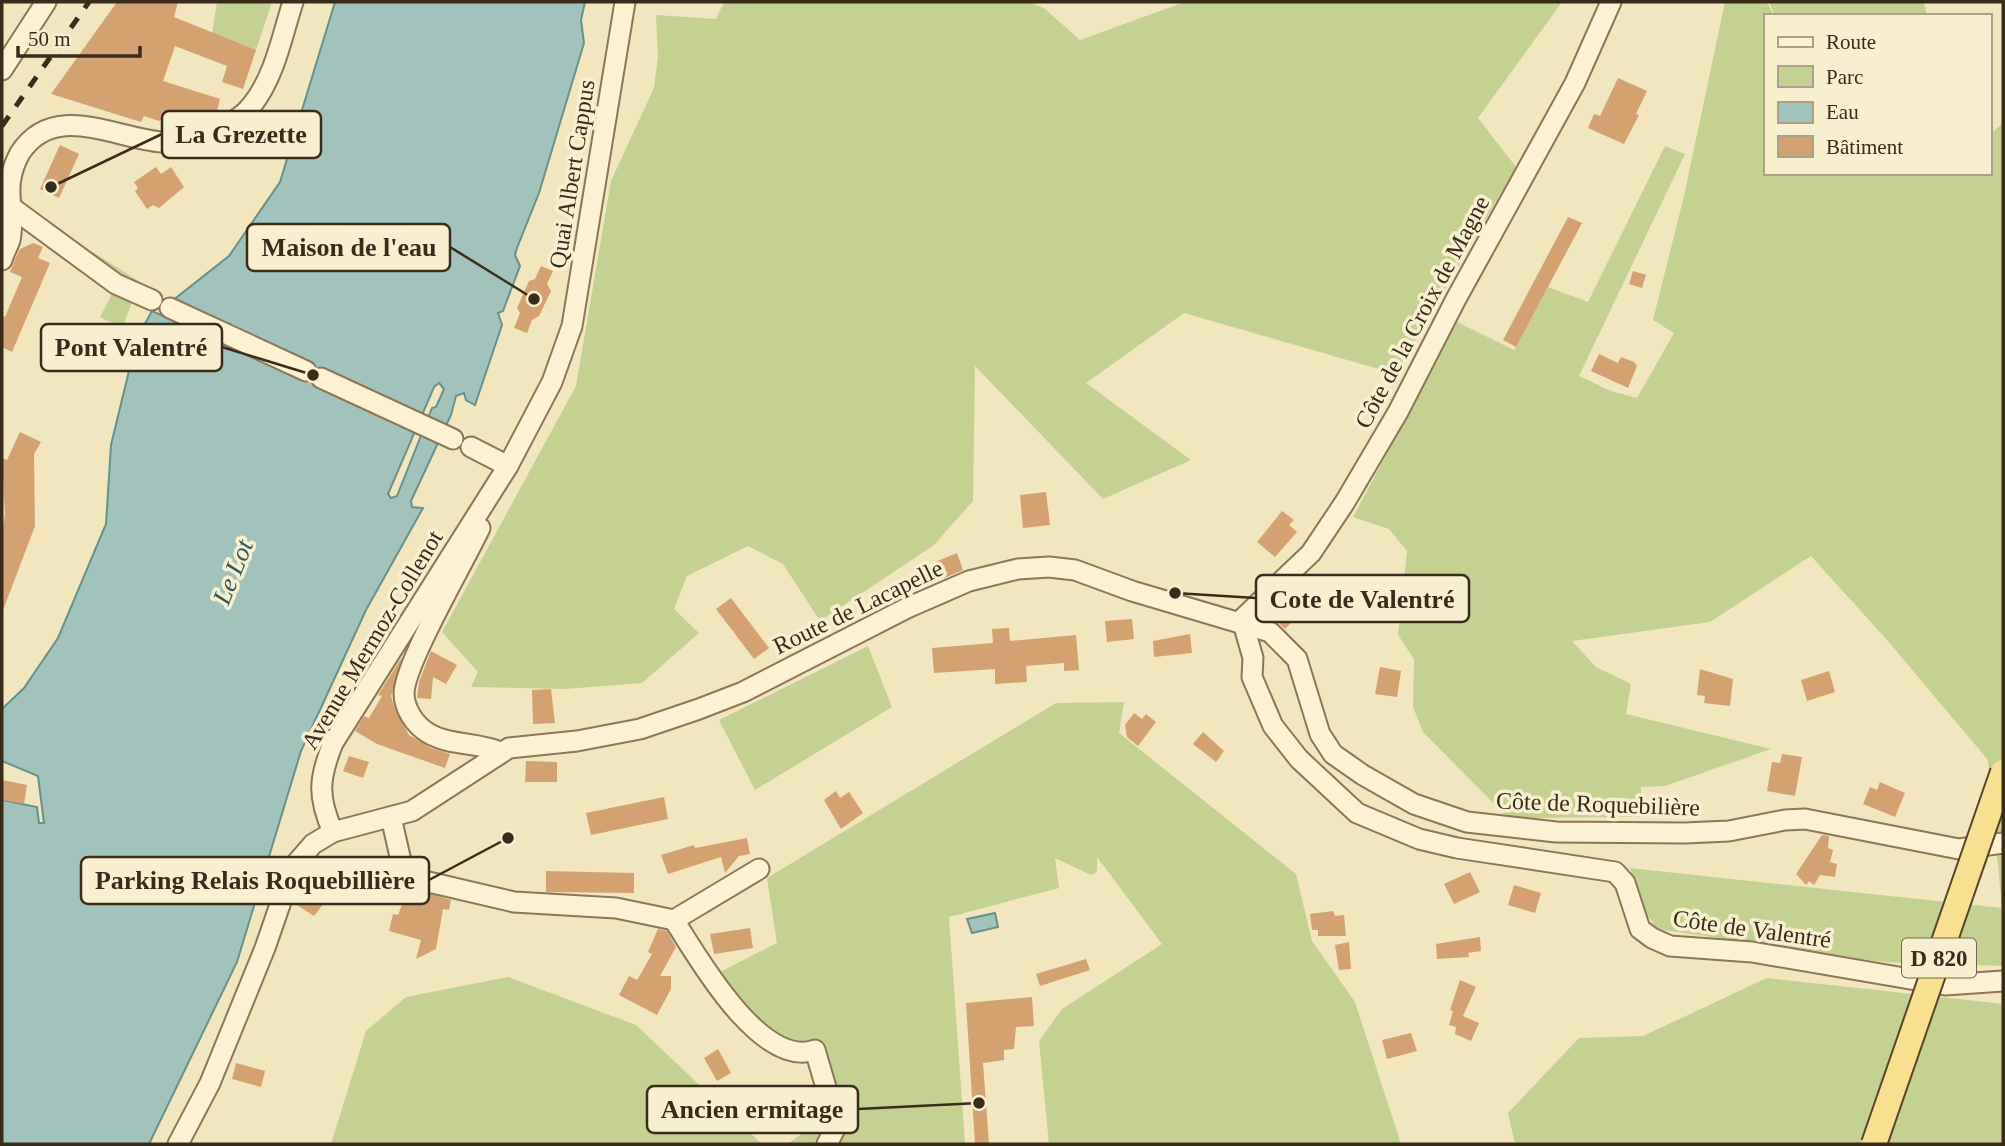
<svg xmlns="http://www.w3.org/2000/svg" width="2005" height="1146" font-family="'Times New Roman',serif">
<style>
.green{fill:#c5d191}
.water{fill:#a2c3bb;stroke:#68918a;stroke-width:2;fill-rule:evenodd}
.building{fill:#d4a170}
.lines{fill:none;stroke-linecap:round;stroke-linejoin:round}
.minor-casing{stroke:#8c7655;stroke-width:23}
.minor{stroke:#fcf2d2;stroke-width:19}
.rail{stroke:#3a2c1b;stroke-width:5;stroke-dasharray:12 12;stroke-linecap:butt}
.major-bridge-casing{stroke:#59432a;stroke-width:28;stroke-linecap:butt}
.major-bridge{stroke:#f9e091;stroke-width:24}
.labels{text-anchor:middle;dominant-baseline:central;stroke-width:7;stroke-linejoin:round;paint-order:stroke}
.shield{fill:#f8efce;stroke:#736651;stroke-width:2}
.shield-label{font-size:23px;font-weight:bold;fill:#3a2c1b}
.street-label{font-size:24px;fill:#3a2c1b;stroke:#f8efce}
.water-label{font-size:26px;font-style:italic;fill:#295a5b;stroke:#f8efce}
.leader{fill:none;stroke:#3a2c1b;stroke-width:2.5}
.callout-dot{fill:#3a2c1b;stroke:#f8efce;stroke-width:2.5}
.callout{fill:#f8efce;stroke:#3a2c1b;stroke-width:2.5}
.callout-label{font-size:26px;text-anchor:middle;font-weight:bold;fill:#3a2c1b}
</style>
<rect width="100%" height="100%" fill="#f2e6be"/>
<g class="green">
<path d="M217 2H272L256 50 212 33Z"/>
<path d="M724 2H1030L1045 9 1080 40 1185 2H1562L1478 118 1516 167 1396 374 1184 313 1086 383 1191 460 1103 499 975 366 973 501 934 545 820 621 783 564 748 546 687 576 674 609 699 633 642 683 565 689 471 687 478 672 442 632 576 386 611 181 654 88 658 56 656 15 716 19Z"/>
<path d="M1725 2H1767L1774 16H1765V173H1989V135L2003 123V966L1882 962 1657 929 1646 913 1630 868 2002 908 1988 760 1887 640 1811 556 1710 622 1572 641 1596 667 1631 684 1626 714 1771 749 1665 786 1641 787 1642 817 1508 818 1423 732 1413 707 1414 659 1398 635 1407 551 1389 529 1353 517 1457 322 1514 350 1548 287 1588 302 1665 146 1685 154 1579 376 1611 391 1637 398 1674 333 1653 320 1684 196Z"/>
<path d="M1769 2H1924L1927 16H1775Z"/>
<path d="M93 252 140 282 122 328 100 317 113 292 86 254Z"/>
<path d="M868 646 892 707 755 790 719 720Z"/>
<path d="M1124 702 1119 733 1296 874 1312 941 1355 1002 1401 1144H1049L1039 1041 1062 1009 1162 944 1097 857V872L1091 875 1055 858 1059 888 949 917 965 1144H788L839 1105 823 1048C769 1045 750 1011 718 973L777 943 767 878 1056 703Z"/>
<path d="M508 977 636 1025 762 1144H331L366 1031 406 997Z"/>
<path d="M1767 978 2003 1004V1144H1515L1508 1113 1579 1038 1643 1036Z"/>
</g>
<g class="water">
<path d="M335 2H585L581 20 584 43 539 193 517 248 515 255 520 266 503 311 498 313 502 325 475 405 466 400 464 393 456 396 451 415 411 501 412 507 423 508 366 610 301 751 237 962 149 1144H2V800L37 807 39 823H44L38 776 2 761V709L24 688 58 638 106 524 111 445 137 338 152 311 165 317 172 301 229 256 280 182ZM439 383 444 389 436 407 432 408 397 496 391 498 388 494 434 387Z"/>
<path d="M995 913 998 927 972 933 967 919Z"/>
</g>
<g class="building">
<path d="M117 2H178L174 17 256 50 243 89 222 82 227 66 175 46 163 81 220 99 216 115 206 112 195 115 193 119 174 113 172 118 167 117 159 121 144 116 141 122 51 94Z"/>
<path d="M1618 78 1647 91 1636 114 1639 115 1624 144 1588 128 1594 114 1600 116Z"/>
<path d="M60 145 79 154 59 198 40 189Z"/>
<path d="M156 167 161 174 171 167 184 187 159 208 153 205 147 209 135 191 138 188 134 182Z"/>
<path d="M1568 217 1582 223 1516 347 1503 340Z"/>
<path d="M33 243 43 247 38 258 50 263 12 352 2 347V315L5 317 22 277 10 272 16 257 20 249Z"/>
<path d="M541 266 553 271 547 284 551 291 539 316 532 320 527 333 514 328 520 313 517 308 529 281 535 279Z"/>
<path d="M1633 271 1646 275 1642 288 1629 284Z"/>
<path d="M1599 354 1618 363 1621 357 1634 362 1637 366 1628 388 1591 371Z"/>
<path d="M20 432 41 442 34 454 35 526 2 613V534L5 514 2 458 7 460Z"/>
<path d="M1046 492 1050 525 1023 528 1020 495Z"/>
<path d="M1282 511 1294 520 1289 525 1297 532 1275 557 1257 542Z"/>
<path d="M957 553 963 570 942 579 935 562Z"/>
<path d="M1299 593 1319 605 1310 617 1302 612 1285 629 1276 620Z"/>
<path d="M731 598 769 648 754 659 716 609Z"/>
<path d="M1132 619 1134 639 1107 642 1105 621Z"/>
<path d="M1009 628 1010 641 1076 635 1079 670 1064 671V663L1026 666 1027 682 995 684V669L934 673 932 648 993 643 992 629Z"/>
<path d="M1190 634 1192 653 1154 657 1153 641Z"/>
<path d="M431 651 457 665 446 684 433 677 431 699 417 698 419 682Z"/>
<path d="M402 657 391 696 395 709 409 735 431 748 450 754 445 768 377 744 355 731 364 716 369 718 382 696 378 695Z"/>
<path d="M1380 667 1401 671 1397 697 1375 694Z"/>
<path d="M1700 669 1733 679 1730 706 1704 703 1705 696 1697 695Z"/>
<path d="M1829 671 1835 692 1807 701 1801 680Z"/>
<path d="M551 689 555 723 533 724 532 690Z"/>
<path d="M1134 713 1142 719 1146 714 1156 722 1138 746 1127 737 1125 725Z"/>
<path d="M1203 732 1224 751 1216 762 1193 744Z"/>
<path d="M1782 754 1802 757 1795 796 1767 791 1772 762 1780 763Z"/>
<path d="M349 756 369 762 363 778 343 771Z"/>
<path d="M526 761 557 762V782H525Z"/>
<path d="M2 780 27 785 24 804 2 800Z"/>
<path d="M1880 782 1905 793 1895 817 1863 804 1870 787 1877 790Z"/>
<path d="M836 791 840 798 849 792 863 813 841 829 824 800Z"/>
<path d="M664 797 668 819 591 835 586 813Z"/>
<path d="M1822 835 1829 836 1828 848 1833 850 1830 862 1837 864 1835 877 1820 875 1814 885 1809 881 1806 885 1796 874Z"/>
<path d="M747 838 750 854 739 856 725 873 721 857 668 874 661 855 694 845 695 848Z"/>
<path d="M546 871 634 873V893L546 892Z"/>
<path d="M1470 872 1480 892 1454 904 1444 884Z"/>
<path d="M1514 885 1541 893 1535 913 1508 905Z"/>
<path d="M299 887 324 903 314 916 294 903Z"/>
<path d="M409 887 451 900 449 910 443 909 436 949 416 959 421 940 389 931 393 914 398 915Z"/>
<path d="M1333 911 1335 916 1344 915 1346 936H1318V930H1312L1310 914Z"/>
<path d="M750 928 753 948 714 954 710 934Z"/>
<path d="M658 929 667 931 676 947 660 976H671V989L657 1015 619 995 629 976 637 980 643 970 652 954 648 952Z"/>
<path d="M1480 937 1481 951 1468 953 1469 957 1437 959 1436 944Z"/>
<path d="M1349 942 1351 969 1339 970 1335 945Z"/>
<path d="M1086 959 1090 970 1040 986 1036 974Z"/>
<path d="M1460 980 1476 987 1463 1016 1479 1023 1471 1041 1455 1034 1456 1027 1449 1025 1453 1011 1450 1010Z"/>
<path d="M1032 997 1034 1026 1016 1027 1014 1049 1004 1050V1060L983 1063 989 1144H975L966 1003Z"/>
<path d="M1411 1033 1417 1051 1387 1059 1382 1040Z"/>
<path d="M718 1049 731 1073 717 1081 704 1058Z"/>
<path d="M236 1063 265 1071 261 1087 232 1079Z"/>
</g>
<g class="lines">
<defs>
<g id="minor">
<path d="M2 70 46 2"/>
<path d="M7 204 116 284 152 300"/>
<path d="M2 260C4 253 8 246 10 240 17 208 0 190 20 153 54 101 113 138 162 142 181 143 200 137 218 129 231 123 243 117 252 105 275 76 282 36 293 2"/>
<path d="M170 308 306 371"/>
<path d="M321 378 453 439"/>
<path d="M471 447 508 466"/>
<path d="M480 528C464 562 405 663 404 693 404 709 415 725 428 733 450 746 478 742 500 752"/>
<path d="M1240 621 1311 553 1345 502 1398 412 1456 299 1575 83 1611 2"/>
<path d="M1243 623 1253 658 1252 677 1273 726 1299 759 1357 813 1419 839 1457 848 1615 872 1625 883 1640 929 1652 938 1670 946 1752 952 1945 985 2003 981"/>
<path d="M391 817 401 861 420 880 514 902 616 908 674 920 759 869"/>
<path d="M333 832C317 796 319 778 333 743L508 466 552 382 572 326 625 2"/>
<path d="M674 920C698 958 761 1069 815 1050L837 1125 827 1144"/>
<path d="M178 1144 210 1083 265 948 293 867 313 844 333 832 412 811 509 748 577 741 640 729 699 709 743 692 907 608 969 581 1018 569 1049 567 1075 570 1132 591 1270 632 1297 659 1320 734 1333 754 1363 775 1414 804 1467 822 1556 832 1685 833 1729 831 1785 820 1805 819 1959 849 2003 843"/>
</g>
</defs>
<use href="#minor" class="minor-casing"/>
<use href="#minor" class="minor"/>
<path class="rail" d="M2 126 89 2"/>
<defs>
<path id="major-bridge" d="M1874 1144 2003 772"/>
</defs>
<use href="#major-bridge" class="major-bridge-casing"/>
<use href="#major-bridge" class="major-bridge"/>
</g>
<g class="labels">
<rect class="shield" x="1902" y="938.5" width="74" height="39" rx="5"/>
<g class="shield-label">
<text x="1939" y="958">D 820</text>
</g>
<g class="street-label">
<text transform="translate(572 174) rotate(-81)">Quai Albert Cappus</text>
<text transform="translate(1422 312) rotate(-62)">Côte de la Croix de Magne</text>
<text transform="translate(858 607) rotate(-26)">Route de Lacapelle</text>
<text transform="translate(372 640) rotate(-59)">Avenue Mermoz-Collenot</text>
<text transform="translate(1598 804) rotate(2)">Côte de Roquebilière</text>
<text transform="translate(1752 929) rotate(8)">Côte de Valentré</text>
</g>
<g class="water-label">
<text transform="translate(233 572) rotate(-68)">Le Lot</text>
</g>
</g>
<path class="leader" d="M51 187L162 134M534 299L450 247M313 375L222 347M1175 593L1256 598M508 838L429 880M979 1103L858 1109"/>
<g class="callout-dot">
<circle cx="51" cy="187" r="7"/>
<circle cx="534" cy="299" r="7"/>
<circle cx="313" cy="375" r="7"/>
<circle cx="1175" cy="593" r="7"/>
<circle cx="508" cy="838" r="7"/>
<circle cx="979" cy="1103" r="7"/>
</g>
<g class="callout">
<rect x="162" y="111" width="159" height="47" rx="7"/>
<rect x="247" y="224" width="203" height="47" rx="7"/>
<rect x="41" y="324" width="181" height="47" rx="7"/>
<rect x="1256" y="575" width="213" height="47" rx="7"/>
<rect x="81" y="857" width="348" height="47" rx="7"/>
<rect x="647" y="1086" width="211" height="47" rx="7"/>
</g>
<g class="callout-label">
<text x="241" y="143">La Grezette</text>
<text x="349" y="256">Maison de l'eau</text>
<text x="131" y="356">Pont Valentré</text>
<text x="1362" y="608">Cote de Valentré</text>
<text x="255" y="889">Parking Relais Roquebillière</text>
<text x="752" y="1118">Ancien ermitage</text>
</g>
<rect width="2005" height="1146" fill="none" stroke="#3a2c1b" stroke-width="7"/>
<rect x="1764" y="14" width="228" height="161" fill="#f8efce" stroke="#aca186" stroke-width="2"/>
<rect x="1778" y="37" width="35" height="10" fill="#fcf2d2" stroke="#aca186" stroke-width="2"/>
<text x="1826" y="49" font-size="21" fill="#3a2c1b">Route</text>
<rect x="1778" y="66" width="35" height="21" fill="#c5d191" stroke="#aca186" stroke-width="2"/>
<text x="1826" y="84" font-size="21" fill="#3a2c1b">Parc</text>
<rect x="1778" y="102" width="35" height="21" fill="#a2c3bb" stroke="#aca186" stroke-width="2"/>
<text x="1826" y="119" font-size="21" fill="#3a2c1b">Eau</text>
<rect x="1778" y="136" width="35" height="21" fill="#d4a170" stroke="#aca186" stroke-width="2"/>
<text x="1826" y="154" font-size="21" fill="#3a2c1b">Bâtiment</text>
<path d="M18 46v10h122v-10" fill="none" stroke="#3a2c1b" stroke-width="3.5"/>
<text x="28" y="46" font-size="21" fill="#3a2c1b" stroke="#f8efce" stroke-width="5" paint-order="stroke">50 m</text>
</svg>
